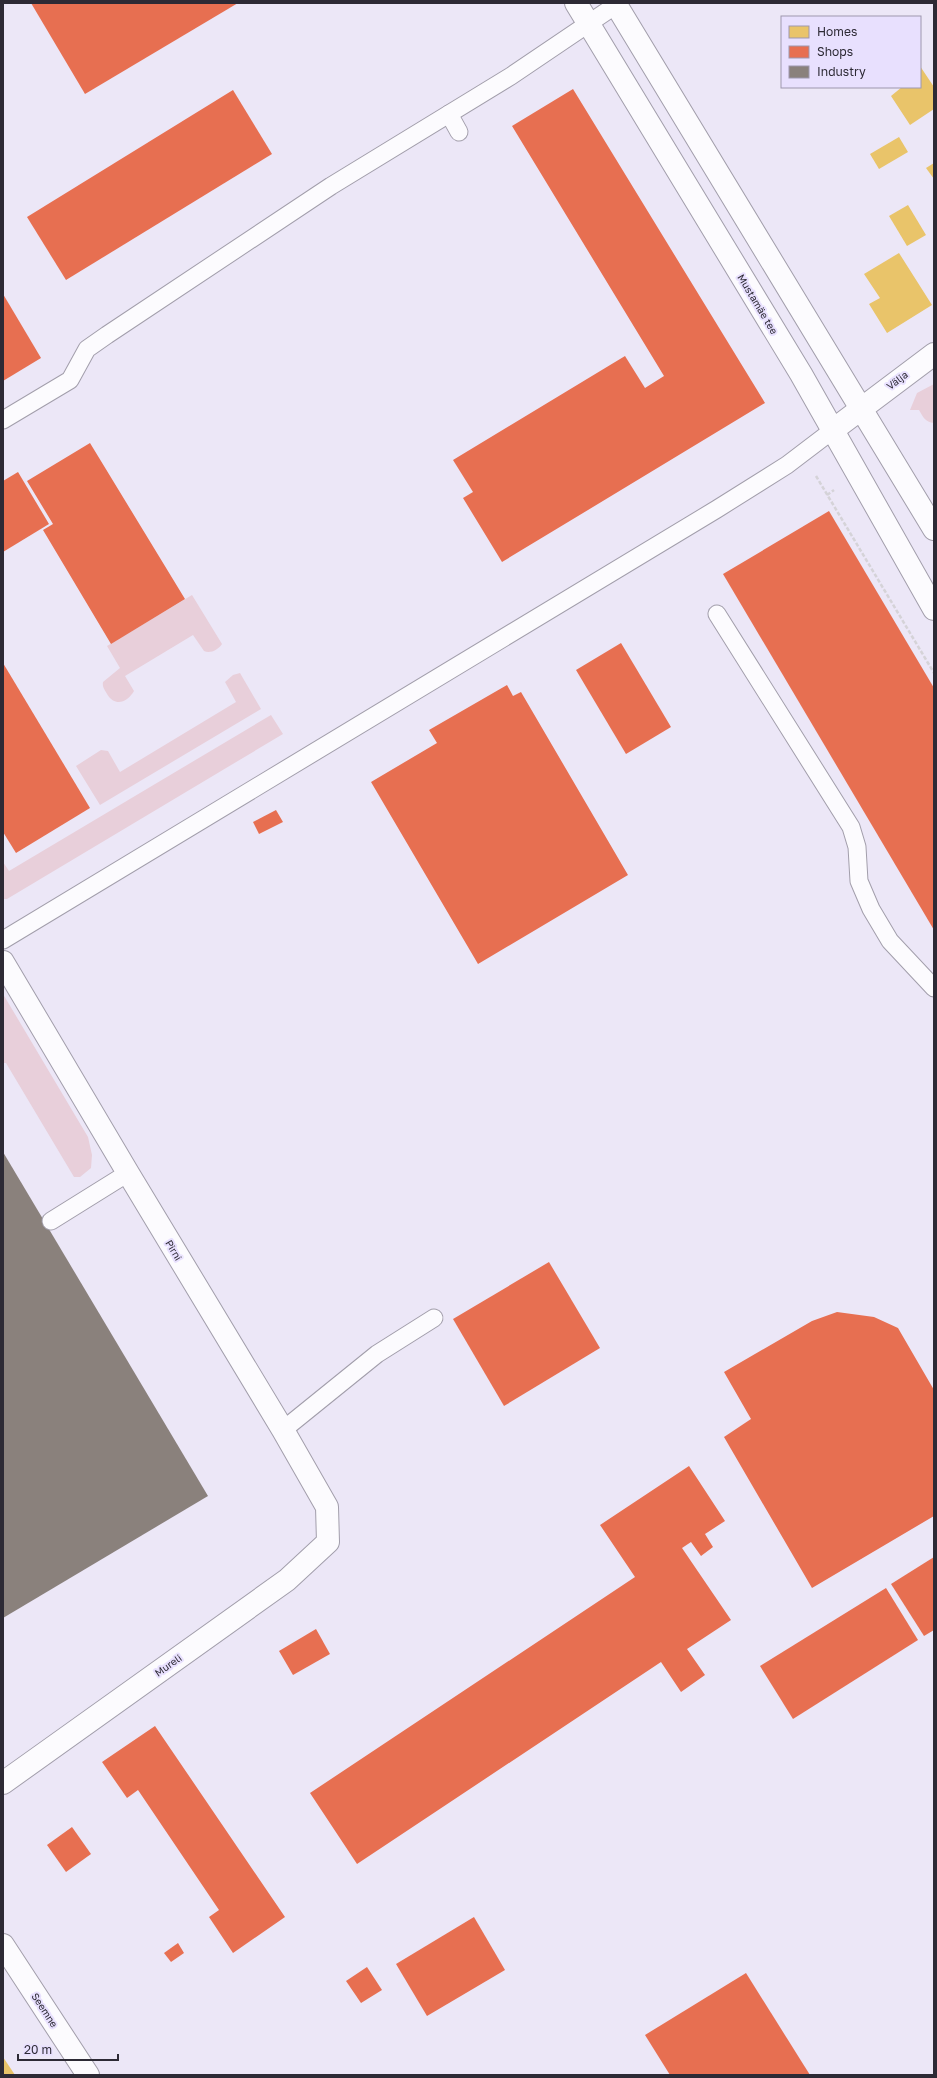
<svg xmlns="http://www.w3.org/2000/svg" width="937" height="2078" font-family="'Golos Text',sans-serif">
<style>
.green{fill:#e8cfda}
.homes{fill:#e9c46a}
.shops{fill:#e76f51}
.industry{fill:#8a817c}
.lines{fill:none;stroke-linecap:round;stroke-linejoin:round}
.lane-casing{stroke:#a29eab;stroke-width:19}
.street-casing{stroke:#a29eab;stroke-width:24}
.secondary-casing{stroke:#a29eab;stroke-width:24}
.path{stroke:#d5d3d8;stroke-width:2.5;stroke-dasharray:4 2;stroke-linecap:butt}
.lane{stroke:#fcfbfe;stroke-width:17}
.street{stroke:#fcfbfe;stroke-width:22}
.secondary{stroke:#fcfbfe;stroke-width:22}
.labels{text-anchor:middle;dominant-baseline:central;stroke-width:4;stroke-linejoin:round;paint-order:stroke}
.street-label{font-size:10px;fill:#2d2a35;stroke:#e8e0fe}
</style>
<rect width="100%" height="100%" fill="#ece7f7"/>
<g class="green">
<path d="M934 384V423C925 422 923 417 919 410H910L917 393Z"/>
<path d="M192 595 222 644C218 650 210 654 204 651L193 635 125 676 134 691C127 703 115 707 107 694 105 690 102 687 103 682L120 668 107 646Z"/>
<path d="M240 673 261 709 100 805 76 766 101 750 108 751 120 772 236 702 225 682 233 675Z"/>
<path d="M271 715 283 734 7 899H3V862L9 871Z"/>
<path d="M3 994 88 1137 92 1155 91 1168 80 1177H74L6 1063H3Z"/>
</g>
<g class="homes">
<path d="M920 66 934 87V109L910 125 891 96 902 87H920Z"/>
<path d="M899 137 908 152 879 169 870 154Z"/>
<path d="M934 163V179L926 168Z"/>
<path d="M908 205 926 235 907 246 889 216Z"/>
<path d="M899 253 932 305 887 333 869 304 880 298 864 274Z"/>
<path d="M3 2057 15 2075H3Z"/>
</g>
<g class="shops">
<path d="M31 3H238L85 94Z"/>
<path d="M573 89 765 403 502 562 463 498 473 492 453 460 625 356 645 388 664 376 512 126Z"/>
<path d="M233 90 272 154 66 280 27 217Z"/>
<path d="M3 294 41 358 3 381Z"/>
<path d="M90 443 185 599 111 644 43 530 53 524 27 481Z"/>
<path d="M18 472 49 524 3 552V481Z"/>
<path d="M829 511 934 688V930L723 574Z"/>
<path d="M621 643 671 727 626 754 576 670Z"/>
<path d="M3 663 90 808 16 853 3 832Z"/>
<path d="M507 685 513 696 521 692 628 875 478 964 371 782 437 743 429 730Z"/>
<path d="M276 810 283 822 259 834 253 822Z"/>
<path d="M549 1262 600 1348 504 1406 453 1319Z"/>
<path d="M837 1312 874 1317 898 1328 934 1390V1516L812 1588 724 1437 751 1419 724 1372 812 1321Z"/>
<path d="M689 1466 725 1521 705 1534 713 1547 701 1556 691 1542 682 1548 731 1620 687 1649 705 1675 681 1692 661 1662 357 1864 310 1793 635 1577 600 1525Z"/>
<path d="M934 1557V1630L924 1636 891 1584Z"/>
<path d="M886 1588 918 1640 793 1719 760 1666Z"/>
<path d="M316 1629 330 1654 293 1675 279 1651Z"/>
<path d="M155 1726 285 1917 233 1953 209 1917 219 1910 138 1790 127 1798 102 1762Z"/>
<path d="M72 1827 91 1854 66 1872 47 1845Z"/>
<path d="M474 1917 505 1970 427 2016 396 1964Z"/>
<path d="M178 1943 184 1953 171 1962 164 1953Z"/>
<path d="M367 1967 382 1990 361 2003 346 1981Z"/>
<path d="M746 1973 810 2075H670L645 2035Z"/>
</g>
<path class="industry" d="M3 1152 208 1496 3 1618Z"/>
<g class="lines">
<defs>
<g id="lane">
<path d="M449 114 459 132"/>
<path d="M3 420 70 380 87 349 107 335 331 186 511 76 616 5"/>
<path d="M717 614 851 827 857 847 859 881 871 909 890 941 934 988"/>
<path d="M3 940 717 509 787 465 833 430"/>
<path d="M51 1221 128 1173"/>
<path d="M283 1430 377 1354 434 1318"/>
</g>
<g id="street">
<path d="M833 430 934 354"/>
<path d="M3 962 128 1173 283 1430 327 1507 328 1542 287 1580 3 1783"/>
<path d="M3 1945 88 2075"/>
</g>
<g id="secondary">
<path d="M576 3 801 374 934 609"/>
<path d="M615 3 934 529"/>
</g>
</defs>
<use href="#lane" class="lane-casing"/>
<use href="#street" class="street-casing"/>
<use href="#secondary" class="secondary-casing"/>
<g class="path">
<path d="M816 476 934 673"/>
<path d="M827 495 834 490"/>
</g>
<use href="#lane" class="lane"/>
<use href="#street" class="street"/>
<use href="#secondary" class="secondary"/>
</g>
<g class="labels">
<g class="street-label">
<text transform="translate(758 304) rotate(59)">Mustamäe tee</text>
<text transform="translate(897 380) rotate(-37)">Välja</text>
<text transform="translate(174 1250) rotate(59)">Pirni</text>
<text transform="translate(168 1665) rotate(-35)">Mureli</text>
<text transform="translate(45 2010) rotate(57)">Seemne</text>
</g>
</g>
<rect width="937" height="2078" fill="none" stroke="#2d2a35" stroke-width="8"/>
<rect x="781" y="16" width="140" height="72" fill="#e8e0fe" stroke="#9d97ae"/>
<rect x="789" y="26" width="20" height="12" fill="#e9c46a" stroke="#9d97ae"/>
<text x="817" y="36" font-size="12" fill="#2d2a35">Homes</text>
<rect x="789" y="46" width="20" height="12" fill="#e76f51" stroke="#9d97ae"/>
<text x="817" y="56" font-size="12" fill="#2d2a35">Shops</text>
<rect x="789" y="66" width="20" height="12" fill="#8a817c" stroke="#9d97ae"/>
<text x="817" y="76" font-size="12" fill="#2d2a35">Industry</text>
<path d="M18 2054v6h100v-6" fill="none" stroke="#2d2a35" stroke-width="2"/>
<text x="24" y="2054" font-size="12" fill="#2d2a35" stroke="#e8e0fe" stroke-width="3" paint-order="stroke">20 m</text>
</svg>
